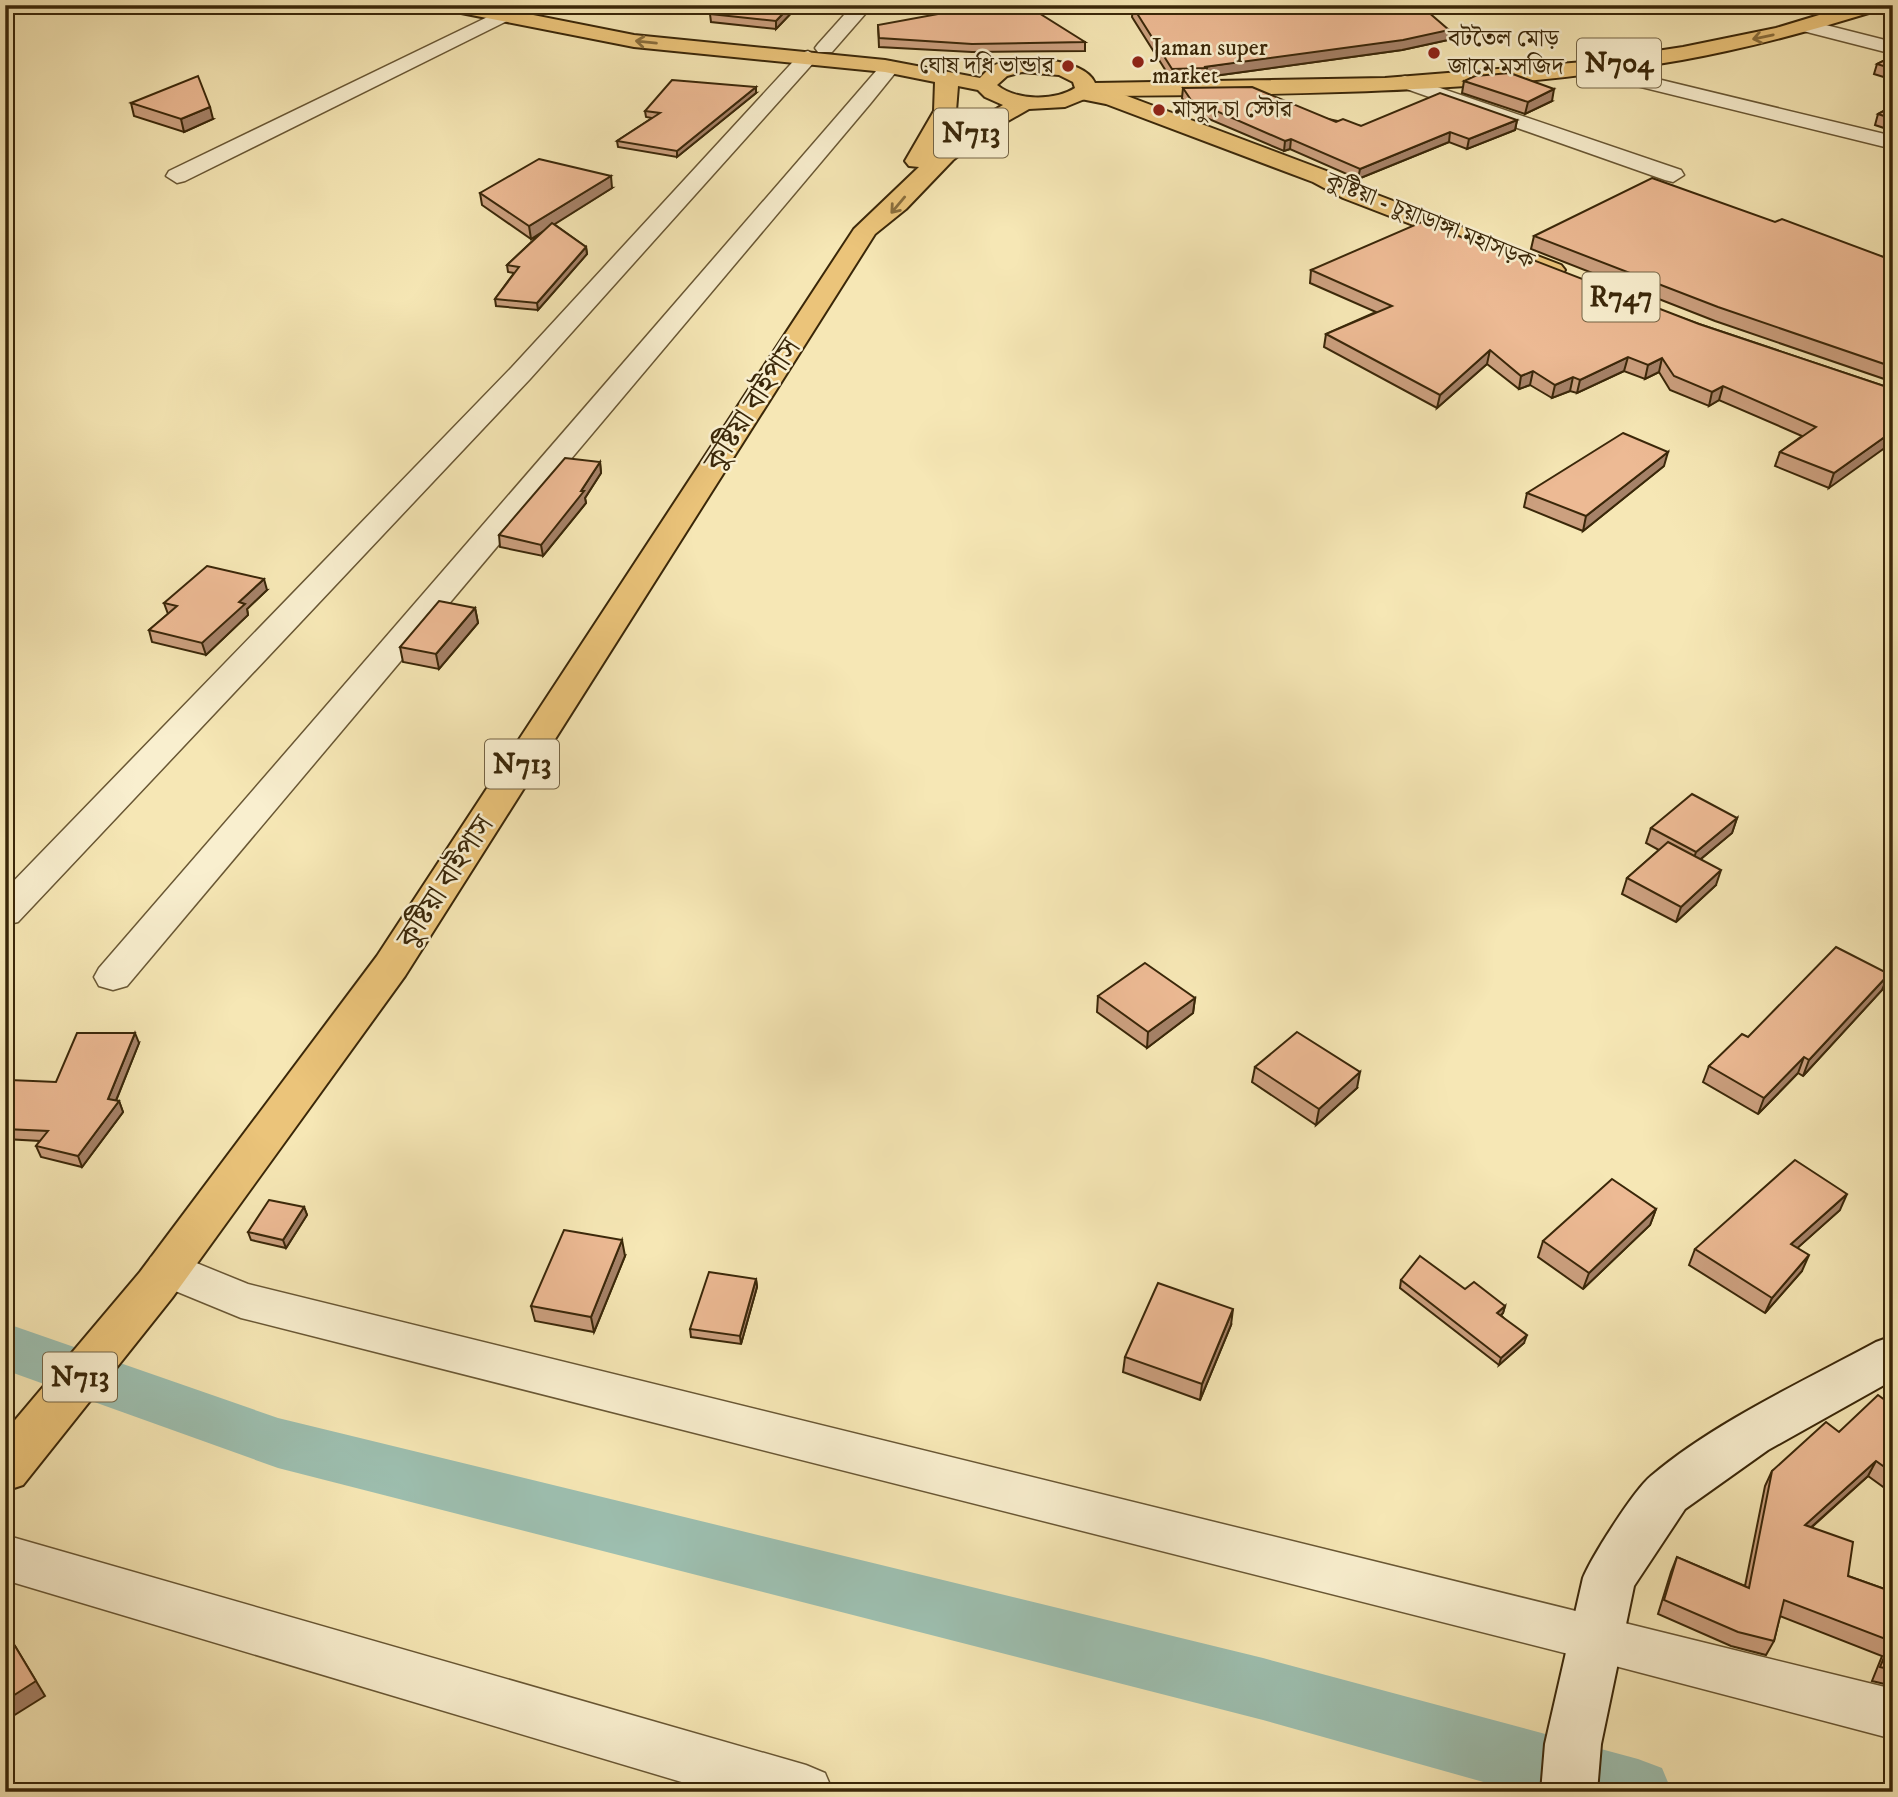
<svg xmlns="http://www.w3.org/2000/svg" width="1898" height="1797" font-family="'IM FELL DW Pica','Noto Serif Bengali',serif">
<style>
.lines{fill:none;stroke-linecap:round;stroke-linejoin:round}
.canal{fill:#9dbfb0;fill-rule:evenodd}
.street-casing{stroke:#695734;stroke-width:3}
.secondary-casing{stroke:#3a2709;stroke-width:4}
.primary-casing{stroke:#3a2709;stroke-width:4}
.highway-casing{stroke:#3a2709;stroke-width:4}
.street{fill:#f9efcf;fill-rule:evenodd}
.secondary{fill:#f9efcf;fill-rule:evenodd}
.primary{fill:#ebc47a;fill-rule:evenodd}
.highway{fill:#ebc47a;fill-rule:evenodd}
.wall{fill:#cca07f;stroke:#3a2709;stroke-width:2}
.shaded-wall{fill:#a68268;stroke:#3a2709;stroke-width:2}
.building{fill:#edba94;stroke:#3a2709;stroke-width:2}
.oneway{stroke:#8a6e3c}
.poi-dot{fill:#8f2418;stroke:#f9efcf;stroke-width:2.5}
.labels{text-anchor:middle;dominant-baseline:central;stroke-width:5;stroke-linejoin:round;paint-order:stroke}
.far-poi-label{font-size:24px;fill:#3a2709;stroke:#f9efcf;text-anchor:start}
.far-street-label{font-size:24px;fill:#3a2709;stroke:#f9efcf}
.shield{fill:#f9efcf;stroke:#736344;stroke-width:2}
.shield-label{font-size:28px;font-weight:bold;fill:#3a2709}
.street-label{font-size:30px;fill:#3a2709;stroke:#f9efcf}
</style>
<rect width="100%" height="100%" fill="#f6e7b5"/>
<filter id="stains"><feTurbulence type="fractalNoise" baseFrequency=".00286" numOctaves="4"/><feColorMatrix values="0 0 0 0 .2 0 0 0 0 .09 0 0 0 0 .02 0 0 0 .5 -.17"/></filter>
<radialGradient id="worn" r=".72"><stop offset=".6" stop-color="#630" stop-opacity="0"/><stop offset="1" stop-color="#630" stop-opacity=".3"/></radialGradient>
<g class="lines">
<path class="canal" d="M5 1323 278 1418 1263 1658 1638 1759 1662 1768 1672 1792H1519L1263 1720 278 1468 5 1370Z"/>
<defs>
<g id="street">
<path d="M853 5H873L832 52H818L815 48 818 44Z"/>
<path d="M502 10 512 16 509 20 185 181 177 183 166 176 169 171Z"/>
<path d="M1810 21 1893 42V54L1803 31 1800 27Z"/>
<path d="M808 51 818 57 815 61 530 379 18 922 5 925V890L512 367 801 53Z"/>
<path d="M890 61 900 67 870 104 127 986 113 990 99 986 94 977 99 968 883 63Z"/>
<path d="M1583 61 1893 136V149L1576 71 1573 67Z"/>
<path d="M1405 76 1681 170 1684 175 1673 182 1665 180 1398 86 1395 82 1398 78Z"/>
<path d="M167 1251 248 1284 1893 1689V1739L1596 1661 241 1318 151 1281 145 1269 151 1257Z"/>
<path d="M5 1535 806 1765 825 1773 833 1792H715L5 1580Z"/>
</g>
<path id="secondary" d="M1893 1336V1380L1768 1450 1685 1509 1634 1586 1601 1744 1597 1792H1541L1545 1744 1583 1578C1592 1556 1634 1490 1651 1476 1713 1423 1804 1381 1876 1342Z"/>
<path id="primary" d="M1084 86 1119 93 1329 172 1359 188 1561 265 1565 270 1561 275H1543L1343 198 1313 182 1106 104 1076 98 1073 93 1076 88Z"/>
<path id="highway" d="M441 5H483L634 35 885 60 980 78C984 74 988 69 993 66 1016 54 1084 57 1095 83L1385 78 1584 62 1683 47 1776 28 1852 5H1885L1882 9C1816 29 1750 48 1682 60 1488 95 1289 94 1092 96L1065 107 1029 109 992 130 953 160 906 209 875 234 405 976 172 1298 23 1485 5 1491V1432L140 1272 377 956 854 229 919 167 909 166 905 161 934 111 935 82 885 72 634 47 451 11ZM1022 72 1059 75 1073 82 1075 88C1055 101 1016 101 997 85L1007 76ZM958 86 978 90 985 97 1003 105 966 127 933 154 956 111Z"/>
</defs>
<use href="#street" class="street-casing"/>
<use href="#secondary" class="secondary-casing"/>
<use href="#primary" class="primary-casing"/>
<use href="#highway" class="highway-casing"/>
<use href="#street" class="street"/>
<use href="#secondary" class="secondary"/>
<use href="#primary" class="primary"/>
<use href="#highway" class="highway"/>
</g>
<g class="wall">
<path d="M720 5H799L776 29 711 22 710 14Z"/>
<path d="M1133 7 1448 40 1402 50 1206 77V78L1171 79 1132 17Z"/>
<path d="M878 25 1085 42V51L972 52 879 47Z"/>
<path d="M1893 56V80L1874 74 1877 64Z"/>
<path d="M1464 81 1552 101 1525 114 1462 93Z"/>
<path d="M1183 88 1361 126 1517 120 1515 130 1467 149 1449 142 1358 179 1290 149 1284 151 1190 111 1182 98Z"/>
<path d="M756 93 677 157 618 147 617 141 652 118 646 117 645 111Z"/>
<path d="M131 103 213 119 184 132 134 116Z"/>
<path d="M1893 106V131L1875 125 1878 114Z"/>
<path d="M612 188 554 224 586 247 587 254 538 310 496 306 495 299 514 273 508 272 507 265 543 231 531 239 482 205 480 193Z"/>
<path d="M1775 222 1889 259 1893 255V382L1715 321 1531 249 1534 236Z"/>
<path d="M1482 246 1699 324 1893 389 1829 488 1775 466 1780 452 1802 436 1719 400 1709 406 1670 390 1659 372 1645 379 1624 371 1577 393 1570 391 1552 398 1530 385 1519 389 1487 364 1437 408 1324 347 1326 334 1376 312 1310 283 1311 270Z"/>
<path d="M600 462 601 473 585 498 586 503 543 556 500 547 499 535Z"/>
<path d="M1664 466 1583 531 1524 507 1527 493Z"/>
<path d="M267 590 247 609 248 615 206 655 152 642 149 630 168 614 164 603Z"/>
<path d="M475 608 478 623 439 669 403 662 400 647Z"/>
<path d="M1737 818 1732 833 1701 859 1716 885 1676 922 1622 894 1627 878 1659 850 1646 843 1651 828Z"/>
<path d="M1889 974 1882 990 1803 1076 1798 1073 1758 1114 1703 1082 1709 1066 1748 1037Z"/>
<path d="M1098 996 1195 998 1193 1013 1147 1048 1097 1012Z"/>
<path d="M139 1043 116 1101H119L123 1112 82 1167 41 1157 36 1146 40 1141 5 1139V1088L56 1082Z"/>
<path d="M1255 1067 1357 1088 1316 1125 1252 1082Z"/>
<path d="M304 1207 307 1215 286 1248 251 1240 248 1232Z"/>
<path d="M1656 1209 1650 1225 1583 1289 1538 1257 1543 1241Z"/>
<path d="M1840 1210 1797 1248 1802 1271 1765 1313 1689 1265 1695 1249Z"/>
<path d="M625 1256 594 1332 535 1321 531 1306Z"/>
<path d="M756 1279 757 1287 741 1344 691 1337 690 1329Z"/>
<path d="M1401 1280 1465 1289 1505 1306 1503 1313 1501 1315 1524 1343 1499 1365 1400 1288Z"/>
<path d="M1231 1325 1200 1400 1123 1372 1125 1357Z"/>
<path d="M1893 1406V1494L1868 1476 1812 1527 1848 1576 1893 1592V1686L1872 1681 1882 1656 1780 1616 1774 1641 1766 1655 1731 1646 1658 1614 1671 1572 1677 1557 1745 1586 1765 1486 1772 1471 1839 1432Z"/>
</g>
<g class="shaded-wall">
<path d="M5 5H43L5 13Z"/>
<path d="M791 5H799L776 29V21Z"/>
<path d="M1449 30 1448 40 1402 50 1206 77 1207 68 1204 67Z"/>
<path d="M756 87V93L677 157V151Z"/>
<path d="M1554 89 1552 101 1525 114 1528 102Z"/>
<path d="M210 107 213 119 184 132 181 119Z"/>
<path d="M1517 120 1515 130 1467 149 1469 139Z"/>
<path d="M1450 132 1449 142 1358 179 1360 169Z"/>
<path d="M1291 139 1290 149 1284 151 1285 141Z"/>
<path d="M611 176 612 188 531 239 529 226Z"/>
<path d="M586 247 587 254 538 310 537 303Z"/>
<path d="M1490 350 1487 364 1437 408 1440 395Z"/>
<path d="M1628 357 1624 371 1577 393 1580 380Z"/>
<path d="M1662 358 1659 372 1645 379 1648 365Z"/>
<path d="M1533 371 1530 385 1519 389 1521 376Z"/>
<path d="M1573 377 1570 391 1552 398 1555 385Z"/>
<path d="M1723 386 1719 400 1709 406 1712 392Z"/>
<path d="M1893 431V442L1829 488 1834 473Z"/>
<path d="M1668 452 1664 466 1583 531 1586 516Z"/>
<path d="M600 462 601 473 585 498 586 503 543 556 541 545 581 491Z"/>
<path d="M264 579 267 590 247 609 248 615 206 655 202 643 239 602Z"/>
<path d="M475 608 478 623 439 669 436 654Z"/>
<path d="M1737 818 1732 833 1691 867 1696 852Z"/>
<path d="M1721 870 1716 885 1676 922 1681 907Z"/>
<path d="M1889 974 1882 990 1803 1076 1809 1060Z"/>
<path d="M1195 998 1193 1013 1147 1048 1148 1032Z"/>
<path d="M135 1033 139 1043 112 1110 108 1099Z"/>
<path d="M1804 1057 1798 1073 1758 1114 1764 1098Z"/>
<path d="M1360 1072 1357 1088 1316 1125 1319 1109Z"/>
<path d="M119 1101 123 1112 82 1167 78 1156Z"/>
<path d="M1847 1194 1840 1210 1784 1260 1791 1244Z"/>
<path d="M304 1207 307 1215 286 1248 283 1240Z"/>
<path d="M1656 1209 1650 1225 1583 1289 1589 1273Z"/>
<path d="M622 1240 625 1256 594 1332 591 1317Z"/>
<path d="M1809 1255 1802 1271 1765 1313 1772 1298Z"/>
<path d="M756 1279 757 1287 741 1344 740 1336Z"/>
<path d="M1505 1306 1503 1313 1495 1321 1497 1313Z"/>
<path d="M1233 1309 1231 1325 1200 1400 1202 1384Z"/>
<path d="M1527 1335 1524 1343 1499 1365 1501 1358Z"/>
<path d="M1876 1461 1868 1476 1798 1539 1805 1525Z"/>
<path d="M15 1646 45 1696 5 1721V1701Z"/>
</g>
<g class="building">
<path d="M720 5H791L776 21 710 14Z"/>
<path d="M987 5H1026L1085 42 972 44 879 38 878 25Z"/>
<path d="M1197 5H1420L1449 30 1403 40 1204 67 1207 68 1172 69 1133 7Z"/>
<path d="M1893 56V69L1877 64Z"/>
<path d="M1510 73 1554 89 1528 102 1464 81 1475 76Z"/>
<path d="M198 76 210 107 181 119 131 103Z"/>
<path d="M672 80 756 87 677 151 617 141 660 113 645 111Z"/>
<path d="M1252 87 1336 122 1343 119 1361 126 1440 93 1517 120 1469 139 1450 132 1360 169 1291 139 1285 141 1191 100 1183 88Z"/>
<path d="M1893 106V119L1878 114Z"/>
<path d="M539 159 611 176 529 226 480 193Z"/>
<path d="M1652 178 1775 222 1782 219 1889 259 1893 255V367L1718 307 1534 236Z"/>
<path d="M1424 221 1482 246 1501 253 1507 250 1699 324 1893 389V431L1834 473 1780 452 1816 427 1723 386 1712 392 1674 376 1662 358 1648 365 1628 357 1580 380 1573 377 1555 385 1533 371 1521 376 1490 350 1440 395 1326 334 1392 306 1311 270Z"/>
<path d="M552 223 586 247 537 303 495 299 519 267 507 265Z"/>
<path d="M1623 433 1668 452 1586 516 1527 493Z"/>
<path d="M565 458 600 462 581 491H584L541 545 499 535Z"/>
<path d="M207 566 264 579 239 602 245 604 202 643 149 630 177 606 164 603Z"/>
<path d="M439 601 475 608 436 654 400 647Z"/>
<path d="M1692 794 1737 818 1696 852 1651 828Z"/>
<path d="M1668 842 1721 870 1681 907 1627 878Z"/>
<path d="M1836 947 1889 974 1809 1060 1804 1057 1764 1098 1709 1066 1742 1034 1748 1037Z"/>
<path d="M1145 963 1195 998 1148 1032 1098 996Z"/>
<path d="M1297 1032 1360 1072 1319 1109 1255 1067Z"/>
<path d="M77 1033H135L108 1099 119 1101 78 1156 36 1146 48 1131 5 1129V1088L10 1080 56 1082Z"/>
<path d="M1795 1160 1847 1194 1791 1244 1809 1255 1772 1298 1695 1249Z"/>
<path d="M1612 1179 1656 1209 1589 1273 1543 1241Z"/>
<path d="M269 1200 304 1207 283 1240 248 1232Z"/>
<path d="M564 1230 622 1240 591 1317 531 1306Z"/>
<path d="M1420 1256 1465 1289 1474 1282 1505 1306 1497 1313 1527 1335 1501 1358 1401 1280Z"/>
<path d="M709 1272 756 1279 740 1336 690 1329Z"/>
<path d="M1158 1283 1233 1309 1202 1384 1125 1357Z"/>
<path d="M1878 1395 1893 1406V1473L1876 1461 1805 1525 1853 1542 1848 1576 1893 1592V1670L1880 1667 1891 1641 1784 1600 1774 1641 1738 1632 1664 1600 1677 1557 1749 1588 1772 1471 1826 1422 1839 1432Z"/>
<path d="M15 1646 36 1681 5 1701V1652Z"/>
</g>
<defs><path id="oneway-shaft" d="M-6 0H5M1.5-3L5.5 0L1.5 3" fill="none" stroke-width="1.6" stroke-linecap="round" stroke-linejoin="round" transform="scale(1.75)"/></defs>
<g class="oneway">
<use href="#oneway-shaft" transform="translate(1763 37) rotate(168)"/>
<use href="#oneway-shaft" transform="translate(646 42) rotate(-174)"/>
<use href="#oneway-shaft" transform="translate(898 205) rotate(130)"/>
</g>
<g class="poi-dot">
<circle cx="1434" cy="53" r="7"/>
<circle cx="1138" cy="62" r="7"/>
<circle cx="1068" cy="66" r="7"/>
<circle cx="1159" cy="110" r="7"/>
</g>
<g class="labels">
<g class="far-poi-label">
<text x="1448" y="39">বটতৈল মোড়<tspan x="1448" dy="28">জামে মসজিদ</tspan></text>
<text x="1152" y="48">Jaman super<tspan x="1152" dy="28">market</tspan></text>
<text x="1054" y="66" text-anchor="end">ঘোষ দধি ভান্ডার</text>
<text x="1173" y="110">মাসুদ চা স্টোর</text>
</g>
<g class="far-street-label">
<text transform="translate(1430 221) rotate(22)">কুষ্টিয়া - চুয়াডাঙ্গা মহাসড়ক</text>
</g>
<g class="shield">
<rect x="1577" y="38.5" width="84" height="49" rx="5"/>
<rect x="934" y="108.5" width="74" height="49" rx="5"/>
<rect x="1582.5" y="272.5" width="77" height="49" rx="5"/>
<rect x="485" y="739.5" width="74" height="49" rx="5"/>
<rect x="43" y="1352.5" width="74" height="49" rx="5"/>
</g>
<g class="shield-label">
<text x="1619" y="63">N704</text>
<text x="971" y="133">N713</text>
<text x="1621" y="297">R747</text>
<text x="522" y="764">N713</text>
<text x="80" y="1377">N713</text>
</g>
<g class="street-label">
<text transform="translate(753 405) rotate(-57)">কুষ্টিয়া বাইপাস</text>
<text transform="translate(446 882) rotate(-57)">কুষ্টিয়া বাইপাস</text>
</g>
</g>
<rect width="1898" height="1797" fill="none" stroke="#f6e7b5" stroke-width="28"/>
<rect x="7" y="7" width="1884" height="1783" fill="none" stroke="#3a2709" stroke-width="3.5"/>
<rect x="14" y="14" width="1870" height="1769" fill="none" stroke="#3a2709" stroke-width="2"/>
<rect width="100%" height="100%" filter="url(#stains)"/>
<rect width="100%" height="100%" fill="url(#worn)"/>
</svg>
